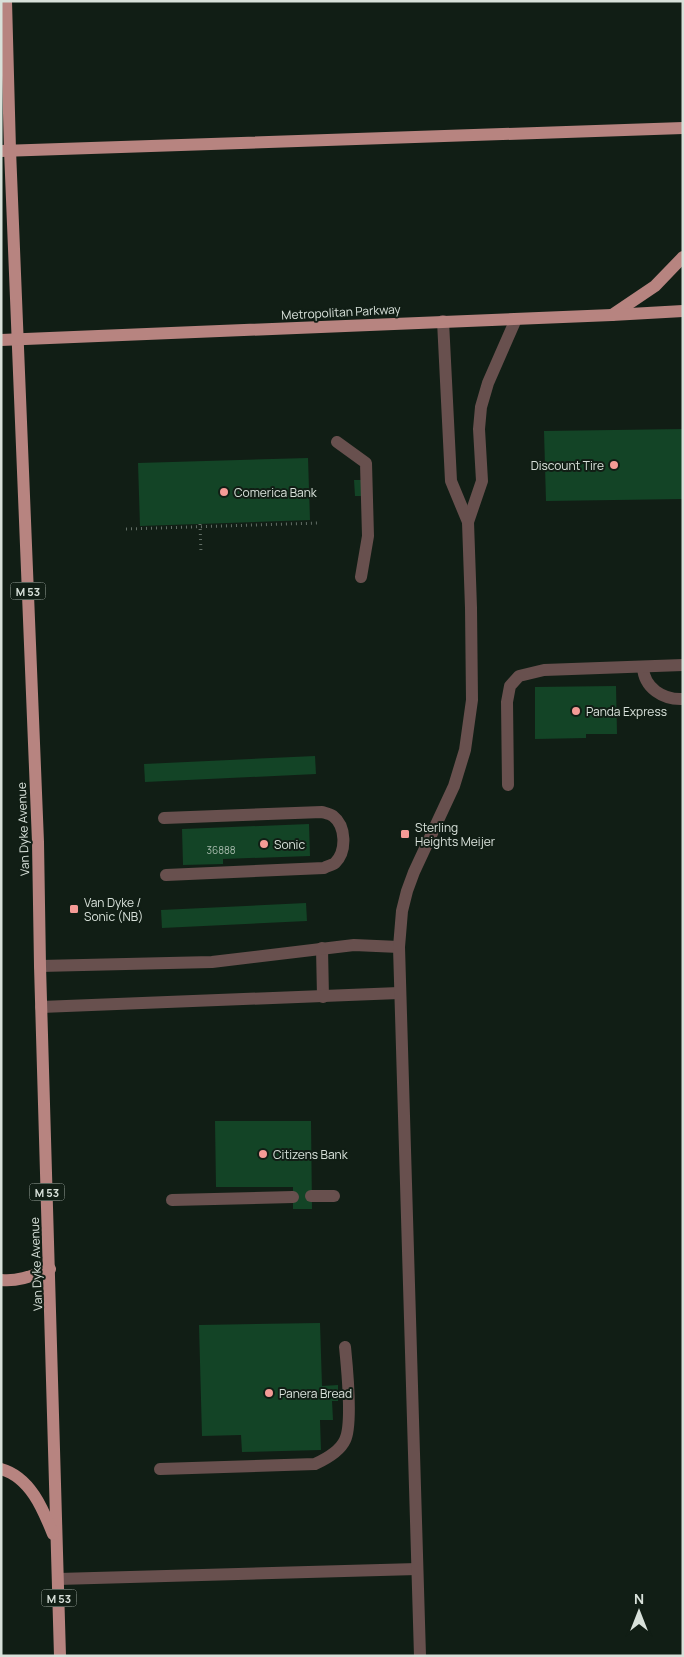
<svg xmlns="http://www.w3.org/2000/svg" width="684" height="1657" font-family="Manrope,sans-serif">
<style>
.building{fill:#134426}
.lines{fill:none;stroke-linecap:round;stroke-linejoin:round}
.path{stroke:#626e66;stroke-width:3;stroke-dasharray:1 4;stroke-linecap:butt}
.minor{stroke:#68504e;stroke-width:12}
.major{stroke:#b78480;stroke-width:12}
.poi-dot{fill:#f59b96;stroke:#111e15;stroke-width:2}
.labels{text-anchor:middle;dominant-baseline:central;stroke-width:4;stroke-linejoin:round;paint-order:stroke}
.number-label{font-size:10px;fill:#a7baad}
.shield{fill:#111e15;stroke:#9ca69f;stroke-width:1}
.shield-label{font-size:11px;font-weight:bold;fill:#d8e1da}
.street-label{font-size:12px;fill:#d8e1da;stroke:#111e15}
.poi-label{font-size:12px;fill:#d8e1da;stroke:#111e15;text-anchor:start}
</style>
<rect width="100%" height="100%" fill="#111e15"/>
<g class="building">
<path d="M683 429V499L546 501 544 431Z"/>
<path d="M308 458 310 520 140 526 138 463Z"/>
<path d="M354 480H365L366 496H355Z"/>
<path d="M616 686 617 734H586V738L535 739V687Z"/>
<path d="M315 756 316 774 145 782 144 764Z"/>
<path d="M309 824 310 856 223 859V864L183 865 182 829Z"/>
<path d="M306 903 307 921 162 928 161 910Z"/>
<path d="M215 1121H311L312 1209H293V1187H216Z"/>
<path d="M320 1323 322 1386 338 1385V1401H332L333 1420H320L321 1450 242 1452 241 1435 202 1436 199 1325Z"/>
</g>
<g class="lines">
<g class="path">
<path d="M200 524 201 553"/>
<path d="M126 529 319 523"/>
</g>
<g class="minor">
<path d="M337 442 366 463 368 536 361 577"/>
<path d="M468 522 482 481 479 429 481 407 488 383 516 319"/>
<path d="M643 667C644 688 663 700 683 699"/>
<path d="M508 785 507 702 510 686 519 676 544 670 683 665"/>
<path d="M164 818 322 812C325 813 330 814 333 816 346 826 347 851 335 863 333 865 327 866 324 868L166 875"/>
<path d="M322 948 323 997"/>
<path d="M40 966 212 962 354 945 399 947"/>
<path d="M41 1007 399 993"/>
<path d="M311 1196H334"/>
<path d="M172 1200 293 1197"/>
<path d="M160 1469 315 1464C326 1459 340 1451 345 1440 353 1424 347 1367 345 1347"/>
<path d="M58 1579 417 1569"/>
<path d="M420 1656 399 947 402 911 407 891 414 872 454 786 465 750 472 700 471 608 468 522 451 481 443 321"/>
</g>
<g class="major">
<path d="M6 1 10 150 38 842 40 966 60 1656"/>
<path d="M1 151 683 128"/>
<path d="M612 315 655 286 683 257"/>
<path d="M1 340 612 315 683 311"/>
<path d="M1 1280C18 1282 34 1275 50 1269"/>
<path d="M1 1469C30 1477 43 1509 53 1534"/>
</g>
</g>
<g class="poi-dot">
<circle cx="614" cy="465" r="5"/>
<circle cx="224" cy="492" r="5"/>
<circle cx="576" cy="711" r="5"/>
<rect x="400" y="829" width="10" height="10" rx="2.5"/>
<circle cx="264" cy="844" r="5"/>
<rect x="69" y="904" width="10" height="10" rx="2.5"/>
<circle cx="263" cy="1154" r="5"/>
<circle cx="269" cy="1393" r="5"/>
</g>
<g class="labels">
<g class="number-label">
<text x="221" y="850">36888</text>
</g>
<g class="shield">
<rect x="10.5" y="582.5" width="35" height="17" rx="4"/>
<rect x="29.5" y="1183.5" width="35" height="17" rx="4"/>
<rect x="41.5" y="1589.5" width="35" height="17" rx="4"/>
</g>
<g class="shield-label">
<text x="28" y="591">M 53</text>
<text x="47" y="1192">M 53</text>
<text x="59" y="1598">M 53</text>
</g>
<g class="street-label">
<text transform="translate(341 312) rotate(-3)">Metropolitan Parkway</text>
<text transform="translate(23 829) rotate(-92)">Van Dyke Avenue</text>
<text transform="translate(36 1264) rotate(-92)">Van Dyke Avenue</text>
</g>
<g class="poi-label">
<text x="604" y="465" text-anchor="end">Discount Tire</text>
<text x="234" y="492">Comerica Bank</text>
<text x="586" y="711">Panda Express</text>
<text x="415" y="827">Sterling<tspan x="415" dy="14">Heights Meijer</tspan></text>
<text x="274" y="844">Sonic</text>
<text x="84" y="902">Van Dyke /<tspan x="84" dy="14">Sonic (NB)</tspan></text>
<text x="273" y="1154">Citizens Bank</text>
<text x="279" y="1393">Panera Bread</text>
</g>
</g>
<rect width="684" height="1657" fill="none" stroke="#d8e1da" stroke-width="5"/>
<g transform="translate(639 1612)" stroke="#111e15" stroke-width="4" paint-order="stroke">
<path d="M0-4L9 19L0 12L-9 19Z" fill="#d8e1da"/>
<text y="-8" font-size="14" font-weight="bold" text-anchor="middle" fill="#d8e1da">N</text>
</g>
</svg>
